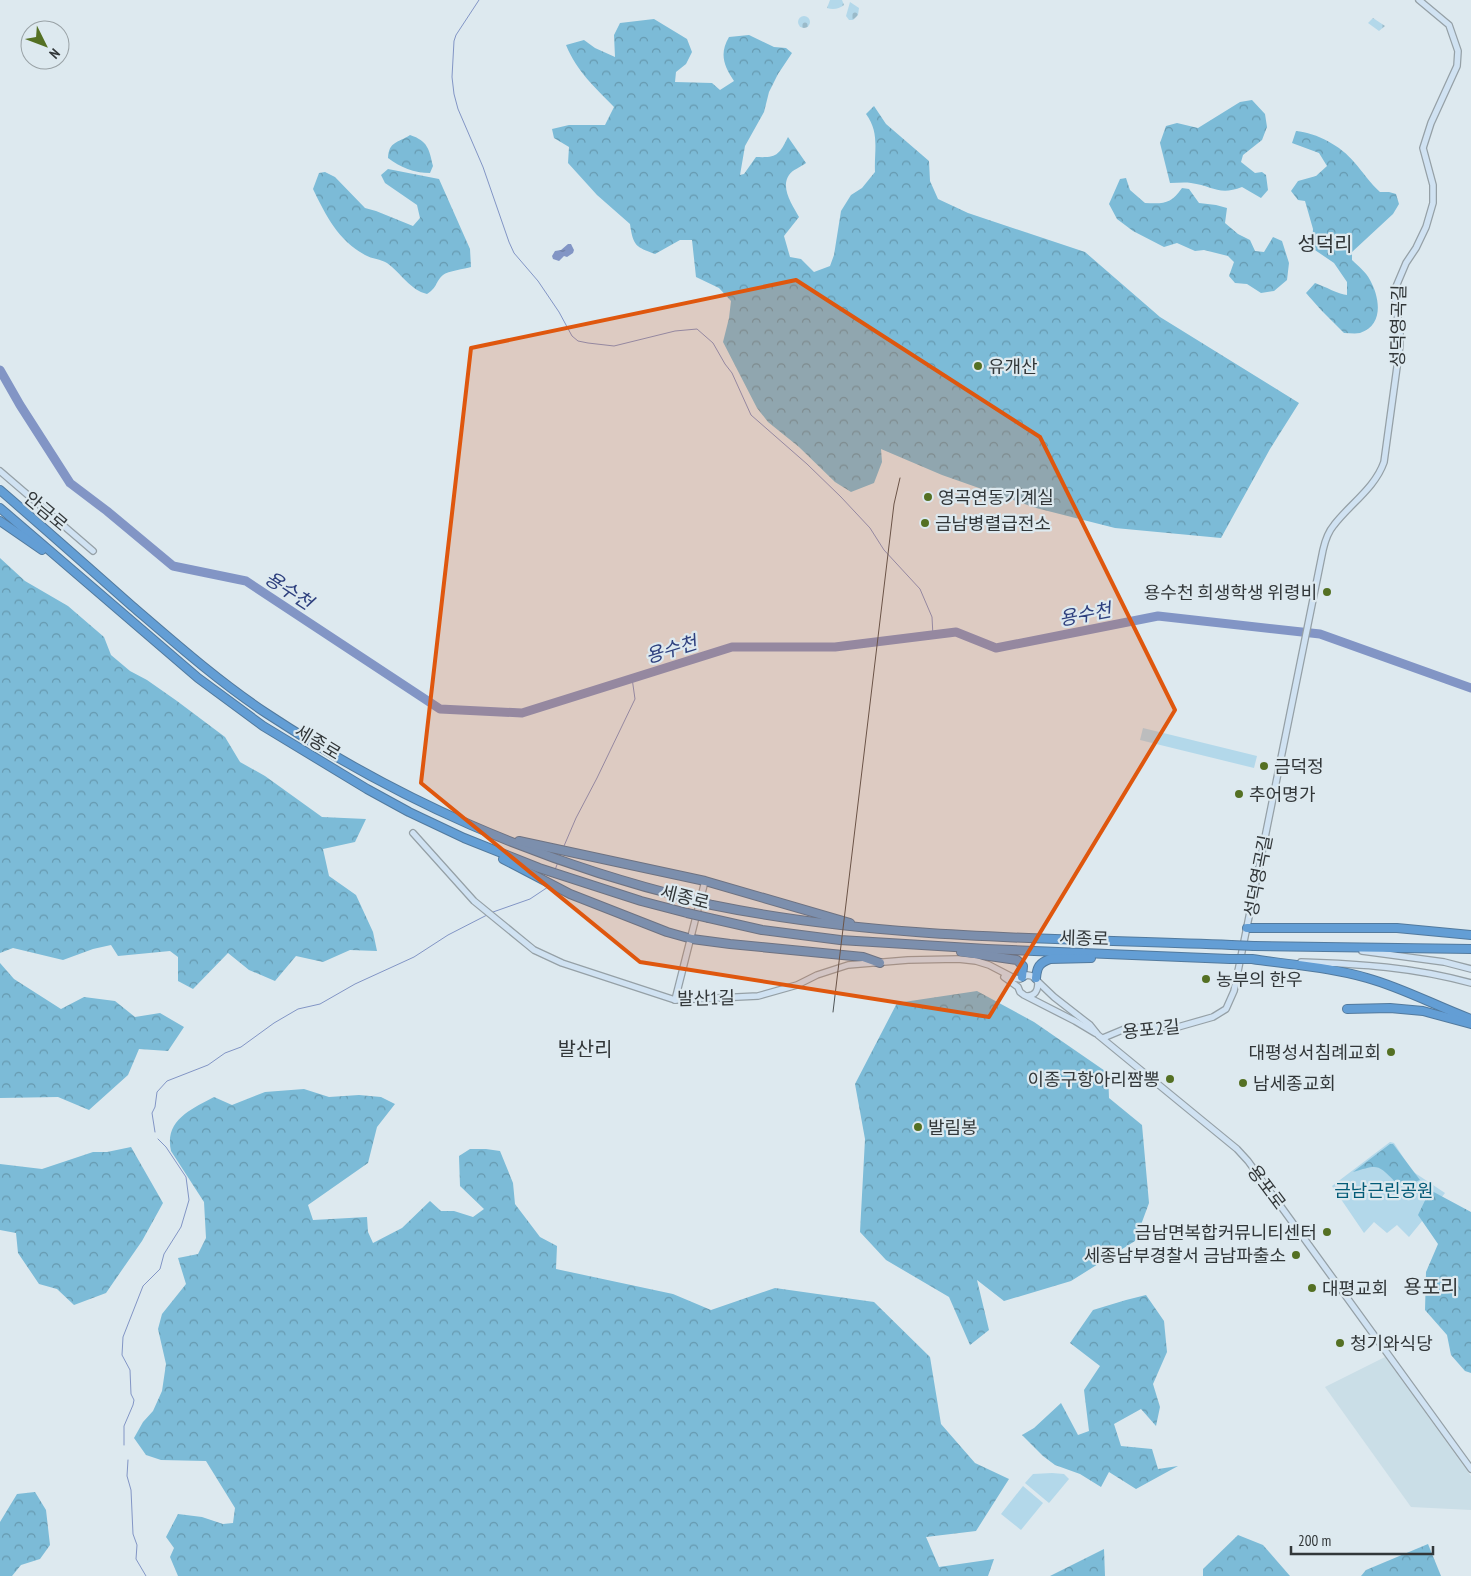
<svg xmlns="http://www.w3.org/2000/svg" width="1471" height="1576" font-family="'PT Sans Narrow','Noto Sans KR',sans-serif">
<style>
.built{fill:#cadee7}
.green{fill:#b3d8ea}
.forest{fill:url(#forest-crowns)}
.cemetery{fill:url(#cemetery-stones)}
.water{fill:url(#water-ripples)}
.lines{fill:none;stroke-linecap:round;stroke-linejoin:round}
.stream{stroke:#8295c5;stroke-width:1}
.river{stroke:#8295c5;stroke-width:9}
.secondary-casing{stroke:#95a0a6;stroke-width:8}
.highway-casing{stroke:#527a9e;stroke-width:10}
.secondary{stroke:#d0e2f2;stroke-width:5.5}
.highway{stroke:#639ed5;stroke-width:8}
.rail{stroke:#4e5456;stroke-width:1}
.highway-bridge-casing{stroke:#527a9e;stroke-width:10;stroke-linecap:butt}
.highway-bridge{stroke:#639ed5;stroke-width:8}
.marked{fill:#df570e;fill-opacity:0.2;stroke:#df570e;stroke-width:4;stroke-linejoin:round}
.poi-dot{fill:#547023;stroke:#dde9ef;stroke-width:2}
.labels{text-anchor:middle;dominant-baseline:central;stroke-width:4.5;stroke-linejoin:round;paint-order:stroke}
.street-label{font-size:18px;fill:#323739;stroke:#dde9ef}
.poi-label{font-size:18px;fill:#323739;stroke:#dde9ef;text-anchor:start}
.park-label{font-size:18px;fill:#035b77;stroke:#dde9ef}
.water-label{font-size:19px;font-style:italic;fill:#2e407e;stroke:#dde9ef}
.quarter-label{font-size:20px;fill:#323739;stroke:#dde9ef}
</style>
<defs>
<pattern id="forest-crowns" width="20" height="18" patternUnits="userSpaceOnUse" patternTransform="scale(1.25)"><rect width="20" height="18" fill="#7cbbd7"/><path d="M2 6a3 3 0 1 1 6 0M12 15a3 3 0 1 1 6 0" fill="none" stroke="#6699af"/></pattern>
<pattern id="cemetery-stones" width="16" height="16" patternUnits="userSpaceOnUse" patternTransform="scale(1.25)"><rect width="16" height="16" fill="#b3d8ea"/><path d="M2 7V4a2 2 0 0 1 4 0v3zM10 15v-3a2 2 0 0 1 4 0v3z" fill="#9abac9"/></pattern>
<pattern id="water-ripples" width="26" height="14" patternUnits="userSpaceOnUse" patternTransform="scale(1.25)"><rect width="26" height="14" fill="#8295c5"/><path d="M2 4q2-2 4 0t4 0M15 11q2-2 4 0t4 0" fill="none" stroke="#6b7aa1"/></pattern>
</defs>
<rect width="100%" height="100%" fill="#dde9ef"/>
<path class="built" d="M1385 1357 1471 1476V1510L1411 1507 1325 1387Z"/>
<g class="green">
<path d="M1143 728 1257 756 1254 768 1140 740Z"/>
<path d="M1390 1142 1394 1143 1412 1171 1445 1193 1409 1237 1397 1225 1387 1233 1374 1222 1364 1233 1332 1186Z"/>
<path d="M1052 1473 1064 1474 1069 1479 1049 1503 1025 1483 1033 1474Z"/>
<path d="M1023 1486 1043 1503 1021 1530 1001 1514Z"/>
</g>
<g class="forest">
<path d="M654 19 687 39 692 52 686 64 676 72 675 82 712 83 720 90 734 81C724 66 719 54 729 37L749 35 774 47 786 48 792 53 778 74 769 92 764 112 745 146 740 175 744 174 756 157C777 158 779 155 788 137L806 163C801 167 792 170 789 175 780 188 793 206 799 217L784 236 790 257 801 259 814 272 830 266 834 255 841 211 851 195 862 188 875 172C874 150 880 133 866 114L874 106 886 124 929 161 930 181 938 199 968 213 1085 252 1160 317 1299 403 1270 449 1221 538 1115 528 1036 508 942 475 881 449 882 462 874 483 851 492 835 482 799 447 768 422 757 408 723 342 729 318 731 301 719 288 696 277 692 240H680L655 254C636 247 633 246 630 224L597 195 568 163 569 147 554 138 552 129 569 125H605L614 107C595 87 577 72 566 45L584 40 595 48 615 57 614 35 620 23Z"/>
<path d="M1252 100 1265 114 1267 127 1262 140 1243 155 1241 162 1255 173 1262 172 1266 175 1268 190 1261 198 1242 187C1219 196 1213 186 1191 183 1184 182 1177 183 1170 183L1160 143 1166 126 1177 123 1198 128 1240 102Z"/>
<path d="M1296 131C1317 133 1341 146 1354 162 1363 172 1370 183 1380 192H1389L1396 194 1399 204 1393 214 1352 252V260C1358 266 1366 272 1370 280 1380 298 1384 325 1360 333 1355 334 1349 333 1344 333L1321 310 1306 293 1315 283C1324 286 1340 295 1347 295V282L1334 263 1312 248 1313 229 1305 201 1298 200 1291 191 1298 181 1316 176 1327 166 1319 153 1292 143Z"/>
<path d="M410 135C428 141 429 149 433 166L430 173C414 173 400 167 388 158 389 141 398 143 410 135Z"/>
<path d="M388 169 439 179 470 249 471 267C465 269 448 271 443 275 435 282 438 287 427 294 410 290 401 273 387 263 381 259 372 259 365 255 338 240 326 216 313 189L319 173 325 172 335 177 365 208 376 211 413 226 420 218 417 205 385 183 381 175Z"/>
<path d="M1126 178 1130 190 1145 203C1164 204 1171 204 1182 188L1189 189 1199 203 1216 205 1227 208 1225 223 1238 234 1250 240 1255 251 1264 252 1273 237 1282 241 1289 263 1287 280 1274 291 1261 293 1247 284 1235 283 1229 276 1234 262 1228 256 1204 250 1195 251 1177 243 1164 247 1133 231 1117 219 1109 204 1120 179Z"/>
<path d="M0 558 25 581 68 606 104 637 111 655 130 671 147 680 177 701 225 737 240 762 265 776 322 817 366 819 355 842 323 849 329 876 356 895 373 932 377 951 350 950 323 962 296 956 275 981 249 970 228 953 193 989 178 981V957L170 951 118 956 111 945 93 949 63 960 13 948 0 953Z"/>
<path d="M0 963 14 979 61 1009 84 997 115 1001 135 1017 160 1013 184 1027 168 1051 139 1049 128 1075 89 1110 58 1097 0 1098Z"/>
<path d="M977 991 1034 1022 1108 1073 1109 1098 1142 1125 1149 1203 1135 1241 1071 1281 1004 1301 977 1280 989 1330 970 1345 949 1297 886 1260 860 1232 865 1139 855 1084 897 1003Z"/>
<path d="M304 1089 329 1097 359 1095 381 1097 395 1104 377 1127 368 1163 308 1205 313 1220 367 1217 368 1232 373 1243 402 1228 430 1201 441 1211H454L473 1217 484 1209 460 1186 459 1156 470 1149H486L500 1151 513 1183 515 1204 540 1237 557 1246 556 1269 673 1294 711 1310 775 1288 874 1302 930 1357 941 1424 975 1463 1009 1479 976 1531 926 1537 939 1567 994 1559 988 1576H178L170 1557 174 1548 166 1537 178 1514 202 1517 223 1524 233 1523 235 1508 206 1461 161 1460 146 1455 134 1438 143 1422 153 1411 162 1391 166 1364 158 1329 162 1314 186 1284 178 1258 198 1254 206 1238 204 1202 171 1151C164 1120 192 1109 214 1097L232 1105 265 1092Z"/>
<path d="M1390 1144H1393L1420 1180 1412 1183H1396C1377 1163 1378 1165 1353 1172Z"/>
<path d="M131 1147 163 1203 142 1241 106 1293 74 1305 57 1289 39 1284 18 1253 16 1233 0 1230V1164L42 1169 93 1152H107Z"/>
<path d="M1430 1190 1471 1212V1373L1465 1371 1451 1355 1447 1335 1425 1310 1426 1272 1438 1244 1418 1215Z"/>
<path d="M1146 1295 1164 1321 1167 1352 1153 1384 1160 1407 1156 1426 1141 1409 1114 1424 1121 1446 1152 1449 1158 1469 1178 1466 1136 1489 1109 1472 1101 1487 1080 1474 1055 1465 1043 1456 1022 1435 1034 1428 1061 1403 1078 1435 1089 1431 1084 1390 1100 1366 1070 1343 1093 1310 1126 1300Z"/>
<path d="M35 1492 46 1510 50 1545 40 1559 21 1565 12 1576H0V1522L17 1494Z"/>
<path d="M1238 1535 1263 1545 1290 1576H1203V1569Z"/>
<path d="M1428 1544 1441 1576H1361L1366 1570Z"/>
<path d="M1104 1549 1105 1576H1050Z"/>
</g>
<g class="cemetery">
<path d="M830 0H842L844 5C839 9 833 10 827 8Z"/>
<path d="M850 2 859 8 858 15 853 20H849L846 16Z"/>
<circle cx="804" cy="22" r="6"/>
<path d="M1373 18 1385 26 1379 31 1368 23Z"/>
</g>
<path class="water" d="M568 244H571L574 250 573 253 567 257 564 256 559 261 553 259 552 256 555 251 561 250Z"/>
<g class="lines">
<g class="stream">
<path d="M479 0 456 35 454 41 452 77 454 94 458 109 483 167 509 242 514 253 538 281 559 312 572 336 578 341 588 343 614 346 675 331 697 329 713 343 725 364 732 373 751 415 807 464 841 497 870 528 884 550 920 589 932 617 933 636"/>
<path d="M564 846 576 818 597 778 635 699 632 678"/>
<path d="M555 870 558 862"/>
<path d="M493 912 530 899 548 887"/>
<path d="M155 1132 152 1113 155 1107 157 1092 167 1081 208 1065 225 1053 241 1047 274 1023 298 1009 320 1004 355 984 414 957 448 935 487 915"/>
<path d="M124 1445V1426L133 1405 134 1400 131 1394 130 1370 122 1355 123 1337 143 1286 160 1269 164 1254 181 1227 189 1200 186 1177 166 1147 158 1139"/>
<path d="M128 1460 127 1476 131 1490 133 1534 137 1545 136 1559 146 1576"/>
</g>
<path class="river" d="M0 370 20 405 70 483 107 511 173 566 246 581 440 709 522 713 732 647H835L956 632 996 648 1158 616 1320 634 1471 688"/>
<defs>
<g id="secondary">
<path d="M0 471 93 551"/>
<path d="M413 833 474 901 534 950 562 963 675 1000 758 996 797 985 817 975 848 965 908 960 958 959 976 961 989 965 1014 978 1020 979 1027 975 1032 976 1054 997 1090 1025 1098 1035 1237 1149 1248 1161 1471 1469"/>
<path d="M1362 951 1444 962 1471 969"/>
<path d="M1301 962C1361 964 1412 967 1471 983"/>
<path d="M1004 977 1018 987 1020 992 1024 995 1075 1021 1095 1033"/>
<path d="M1028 996C1036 995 1038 990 1038 982"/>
<path d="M675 1000 705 881"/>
<path d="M1103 1038 1127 1028 1178 1027 1213 1017 1226 1009 1234 991 1323 550C1325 541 1328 532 1334 525 1350 504 1375 488 1384 462L1400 345V325L1396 312 1395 289 1406 263 1416 248 1426 227 1433 203V185L1423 148 1431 123 1457 66 1458 51 1449 25 1419 0"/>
</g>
<g id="highway">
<path d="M0 490C44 528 88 567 132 606 175 643 218 681 266 713 399 801 536 861 691 899"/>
<path d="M0 508 198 678 263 726 367 789 409 812 464 838 539 868 641 901 687 913"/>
<path d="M0 521 42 550"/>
<path d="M519 841 705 881 850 923"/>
<path d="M503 859 570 894 667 932 692 939 730 944 863 957 880 963"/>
<path d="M712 905C882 940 1058 938 1231 945"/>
<path d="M709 918 762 930 840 940 987 949 1230 959"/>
<path d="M1247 928H1397L1471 935"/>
<path d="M1254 946 1471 949"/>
<path d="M961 952 1017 960 1023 966 1022 977"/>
<path d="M1252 959C1290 965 1330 967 1367 978 1403 988 1436 1006 1471 1019"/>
<path d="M1036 978C1037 967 1039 963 1050 959L1091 958"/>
<path d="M1347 1009 1390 1008 1423 1011 1471 1024"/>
</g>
</defs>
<use href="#secondary" class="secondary-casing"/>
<use href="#highway" class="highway-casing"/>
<use href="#secondary" class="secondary"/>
<use href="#highway" class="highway"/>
<path class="rail" d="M833 1012 894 504 900 478"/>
<defs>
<g id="highway-bridge">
<path d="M691 899 712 905"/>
<path d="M687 913 709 918"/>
<path d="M1231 945 1254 946"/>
<path d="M1230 959H1252"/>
</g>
</defs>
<use href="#highway-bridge" class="highway-bridge-casing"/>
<use href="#highway-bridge" class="highway-bridge"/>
</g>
<path class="marked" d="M796 280 1040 437 1175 710 989 1017 640 962 421 783 471 348Z"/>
<g class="poi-dot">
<circle cx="978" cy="366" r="5"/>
<circle cx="928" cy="497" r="5"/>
<circle cx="925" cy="523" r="5"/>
<circle cx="1327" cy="592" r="5"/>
<circle cx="1264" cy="766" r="5"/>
<circle cx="1239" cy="794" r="5"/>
<circle cx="1206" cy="979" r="5"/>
<circle cx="1391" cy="1052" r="5"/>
<circle cx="1170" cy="1079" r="5"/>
<circle cx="1243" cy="1083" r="5"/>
<circle cx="918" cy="1127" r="5"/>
<circle cx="1327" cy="1232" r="5"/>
<circle cx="1296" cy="1255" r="5"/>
<circle cx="1312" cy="1288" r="5"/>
<circle cx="1340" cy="1343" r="5"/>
</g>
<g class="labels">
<g class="street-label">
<text transform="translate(1398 326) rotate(-89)">성덕영곡길</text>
<text transform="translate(46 511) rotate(40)">안금로</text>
<text transform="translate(318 742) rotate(31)">세종로</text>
<text transform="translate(1258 876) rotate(-79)">성덕영곡길</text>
<text transform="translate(685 897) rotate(14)">세종로</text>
<text transform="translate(1084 938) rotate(2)">세종로</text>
<text transform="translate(706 998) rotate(-1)">발산1길</text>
<text transform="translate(1151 1029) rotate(-6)">용포2길</text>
<text transform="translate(1267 1187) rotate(53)">용포로</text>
</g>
<g class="poi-label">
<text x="988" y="366">유개산</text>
<text x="938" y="497">영곡연동기계실</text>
<text x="935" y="523">금남병렬급전소</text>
<text x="1317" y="592" text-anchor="end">용수천 희생학생 위령비</text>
<text x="1274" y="766">금덕정</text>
<text x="1249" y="794">추어명가</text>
<text x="1216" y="979">농부의 한우</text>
<text x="1381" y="1052" text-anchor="end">대평성서침례교회</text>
<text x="1160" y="1079" text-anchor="end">이종구항아리짬뽕</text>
<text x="1253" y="1083">남세종교회</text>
<text x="928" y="1127">발림봉</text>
<text x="1317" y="1232" text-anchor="end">금남면복합커뮤니티센터</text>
<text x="1286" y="1255" text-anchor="end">세종남부경찰서 금남파출소</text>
<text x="1322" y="1288">대평교회</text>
<text x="1350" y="1343">청기와식당</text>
</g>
<g class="park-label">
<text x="1384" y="1190">금남근린공원</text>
</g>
<g class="water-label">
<text transform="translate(289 590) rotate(33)">용수천</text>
<text transform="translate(1085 614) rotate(-11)">용수천</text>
<text transform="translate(671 649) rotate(-17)">용수천</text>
</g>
<g class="quarter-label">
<text x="1325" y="244">성덕리</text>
<text x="585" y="1049">발산리</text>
<text x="1431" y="1287">용포리</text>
</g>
</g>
<g transform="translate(45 45) rotate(132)"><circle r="24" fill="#dde9ef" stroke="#99a2a6"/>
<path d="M0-4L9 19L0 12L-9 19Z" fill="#547023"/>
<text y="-8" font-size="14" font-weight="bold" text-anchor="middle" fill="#323739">N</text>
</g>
<path d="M1291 1546v8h142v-8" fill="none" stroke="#323739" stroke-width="2.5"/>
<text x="1298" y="1546" font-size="15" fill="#323739" stroke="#dde9ef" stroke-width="4" paint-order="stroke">200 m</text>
</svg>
